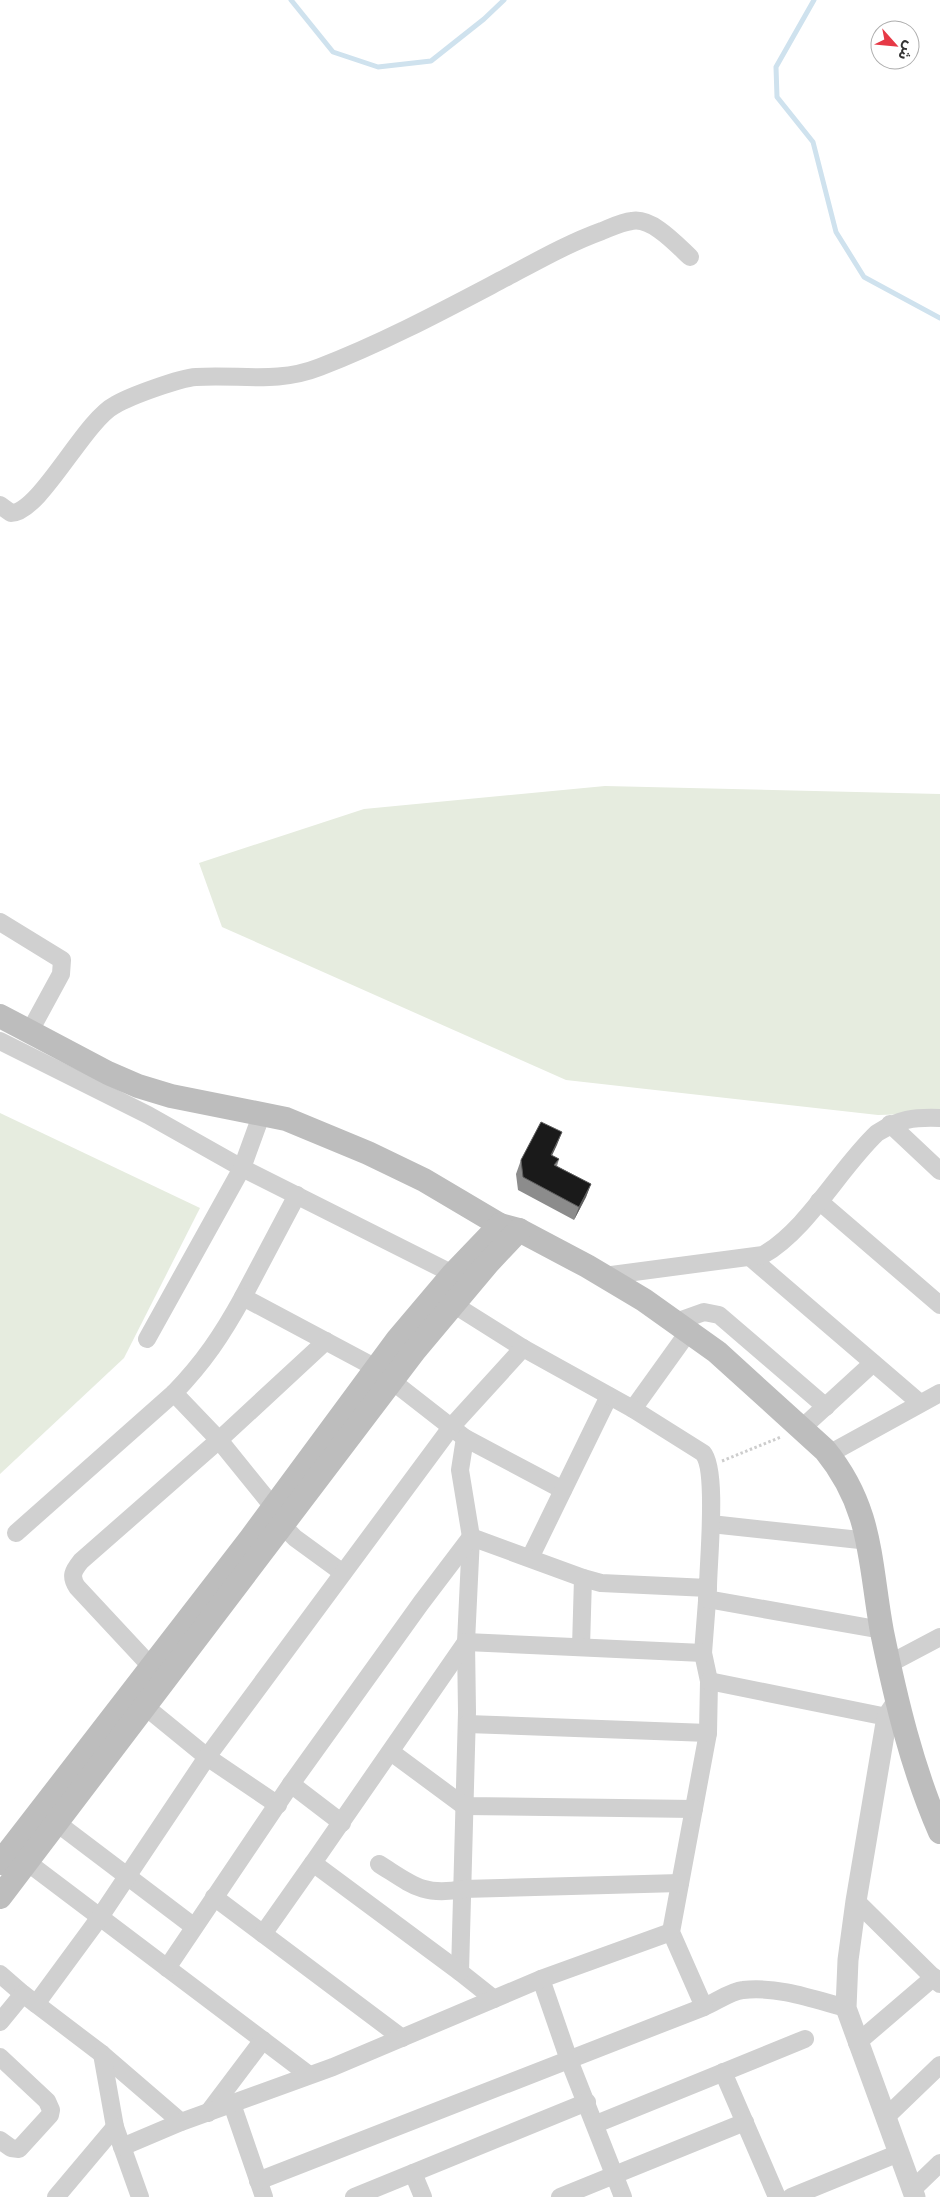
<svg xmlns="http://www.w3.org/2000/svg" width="940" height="2197" font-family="'Titillium Web','Noto Sans Arabic',sans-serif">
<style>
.green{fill:#e6ecdf}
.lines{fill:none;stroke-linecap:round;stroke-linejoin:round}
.stream{stroke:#cfe2ee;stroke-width:5}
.path{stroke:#cdcdcd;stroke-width:3;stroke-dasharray:2.5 2.5;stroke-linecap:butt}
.minor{stroke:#d0d0d0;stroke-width:18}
.tertiary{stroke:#d0d0d0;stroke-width:21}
.secondary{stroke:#bdbdbd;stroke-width:24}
.wall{fill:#8c8c8c}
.shaded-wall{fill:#5f5f5f}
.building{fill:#1a1a1a;stroke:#5f5f5f}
</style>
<rect width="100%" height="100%" fill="#fff"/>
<g class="green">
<path d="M605 786 940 794V1113L878 1115 566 1080 222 927 199 863 364 809Z"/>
<path d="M0 1113 200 1208 124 1358 0 1474Z"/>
</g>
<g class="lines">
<g class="stream">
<path d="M291 0 333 52 378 67 431 61 484 19 504 0"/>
<path d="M814 0 776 67 777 97 813 142 836 232 864 277 940 318"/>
</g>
<path class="path" d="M722 1461 781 1437"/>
<g class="minor">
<path d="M0 505 11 513C40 513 84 421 115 405 130 396 180 378 196 377 240 374 277 384 320 367 385 342 446 309 507 277 539 260 569 243 602 231 612 227 622 222 632 221 652 217 677 245 690 257"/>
<path d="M0 922 62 960 61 974 30 1031"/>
<path d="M0 1041 148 1115 242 1168 453 1274"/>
<path d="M890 1124 940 1171"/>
<path d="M819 1201 940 1305"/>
<path d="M751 1258 920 1403"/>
<path d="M604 1276 763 1255C808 1229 839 1169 877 1133 899 1119 914 1117 940 1118"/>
<path d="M243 1297 297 1195"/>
<path d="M676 1322 704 1312 719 1315 826 1407"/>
<path d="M147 1339 242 1168 262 1113"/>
<path d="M392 1381 465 1438 563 1490"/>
<path d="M633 1409 689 1331"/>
<path d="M802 1428 873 1363"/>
<path d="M465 1438 460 1470 471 1537 466 1642 467 1712 460 1972 494 1999"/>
<path d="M829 1454 940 1393"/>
<path d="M711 1524 869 1541"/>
<path d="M16 1533 174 1393"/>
<path d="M530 1558 609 1396"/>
<path d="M343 1573 295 1538 283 1526 274 1508 219 1440 174 1393C204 1362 222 1335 243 1297L376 1368"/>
<path d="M708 1588 703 1653 709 1681 708 1733 671 1932 704 2007C716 2002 731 1991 743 1990 778 1986 813 1999 846 2008"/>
<path d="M707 1599 882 1630"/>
<path d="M581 1647 583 1578"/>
<path d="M889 1664 940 1637"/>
<path d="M159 1675 77 1587C70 1576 73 1571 81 1561L219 1440 326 1341"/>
<path d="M709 1681 887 1717"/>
<path d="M136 1699 207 1757 278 1805"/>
<path d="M467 1724 708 1733"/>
<path d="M391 1752 464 1806 694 1809"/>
<path d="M291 1784 342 1823"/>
<path d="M57 1823 193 1926"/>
<path d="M27 1862 309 2075"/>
<path d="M379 1864C411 1884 423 1897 463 1889L680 1883"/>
<path d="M214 1897 402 2038"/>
<path d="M856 1901 940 1984"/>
<path d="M263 1934 313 1863"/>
<path d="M167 1968 291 1784 421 1603 471 1537 583 1578 601 1583 708 1588C708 1562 718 1470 703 1453L633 1409 523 1348 453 1304"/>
<path d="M460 1972 313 1863 466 1642 703 1653"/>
<path d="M0 1974 23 1994 102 2054 181 2122"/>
<path d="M541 1979 569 2060 623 2197"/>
<path d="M36 2004 100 1917 207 1757 452 1426 523 1348"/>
<path d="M0 2022 23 1994"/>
<path d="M857 2043 934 1977"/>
<path d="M102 2054 115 2127 140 2197"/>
<path d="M0 2057 47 2101 51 2110 50 2115 19 2149 11 2148 0 2140"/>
<path d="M723 2072 777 2197"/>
<path d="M232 2104 264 2197"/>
<path d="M208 2113 263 2040"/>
<path d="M885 2118 940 2065"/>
<path d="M596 2124 805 2039"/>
<path d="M122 2147 181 2122 333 2067 541 1979 671 1932"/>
<path d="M413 2173 423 2197"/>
<path d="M258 2181 704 2007"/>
<path d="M912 2190 940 2163"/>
<path d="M56 2197 115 2127"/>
<path d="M354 2197 587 2102"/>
<path d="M560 2197 745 2122"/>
<path d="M791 2197 899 2153"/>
</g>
<path class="tertiary" d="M897 1702 887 1717 856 1901 848 1960 846 2008 915 2197"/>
<g class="secondary">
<path d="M0 1016 108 1073 138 1086 171 1096 286 1119 368 1153 424 1180 500 1225 519 1230 587 1266 644 1300 717 1352 825 1450C873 1509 869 1561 882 1632 896 1700 912 1768 940 1832"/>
<path d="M0 1863 251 1538 398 1339 453 1274 500 1225"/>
<path d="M0 1897 415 1350 488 1263 519 1230"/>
</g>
</g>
<path class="wall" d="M562 1132 552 1155 559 1159 557 1166 591 1184 586 1197 574 1220 518 1190 516 1174 521 1160Z"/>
<g class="shaded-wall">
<path d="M562 1132 557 1145 546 1168 551 1155Z"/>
<path d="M591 1184 586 1197 574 1220 579 1207Z"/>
</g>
<path class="building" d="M541 1122 562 1132 551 1155 559 1159 554 1165 591 1184 579 1207 523 1177 521 1160Z"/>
<g transform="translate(895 45) rotate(117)"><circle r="24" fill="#ffffff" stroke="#adadad"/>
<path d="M0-4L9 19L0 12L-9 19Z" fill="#e63946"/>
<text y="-8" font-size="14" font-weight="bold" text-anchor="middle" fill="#333333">ش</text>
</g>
</svg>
